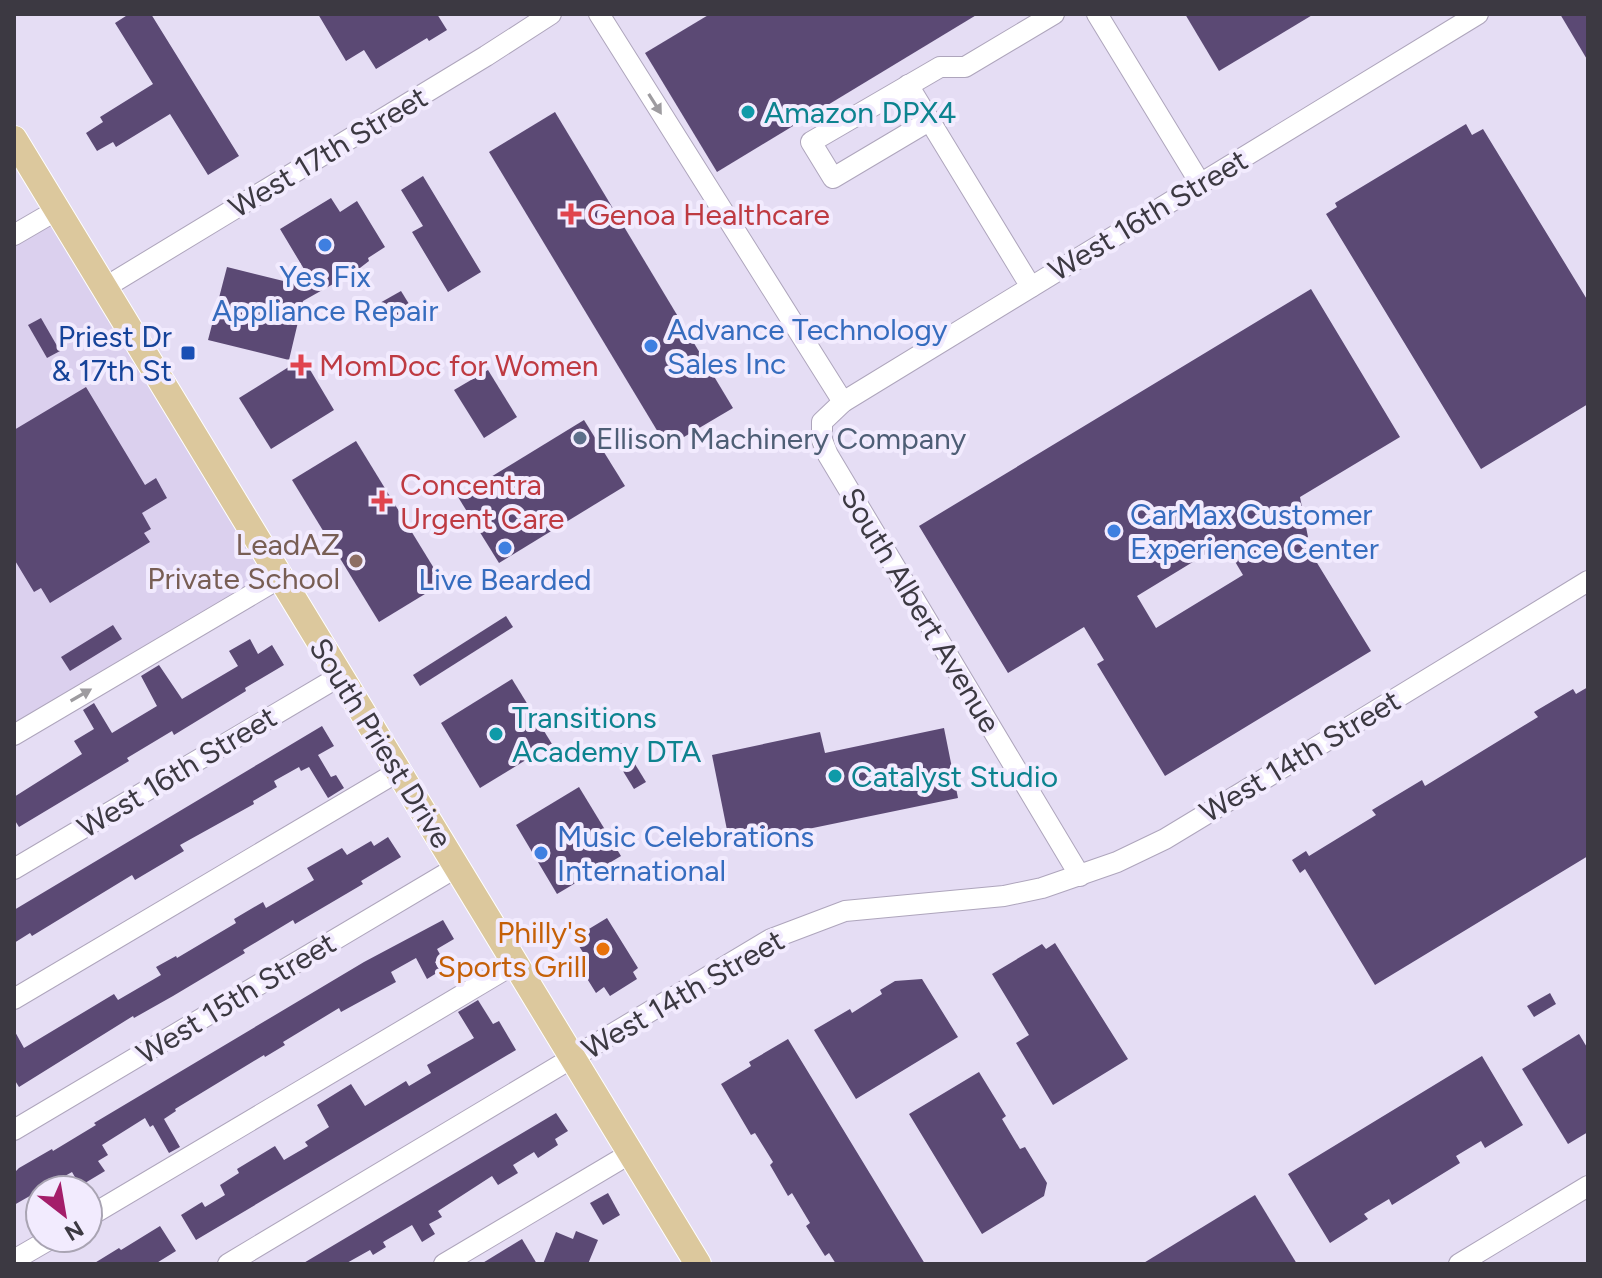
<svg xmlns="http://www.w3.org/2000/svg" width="1602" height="1278" font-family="Figtree,sans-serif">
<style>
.built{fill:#dbd0ee}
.building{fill:#5b4974;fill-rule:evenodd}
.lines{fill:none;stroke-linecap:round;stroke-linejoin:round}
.minor-casing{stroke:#aea5bc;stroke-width:22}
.major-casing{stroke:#fff;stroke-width:28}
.minor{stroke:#fff;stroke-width:20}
.major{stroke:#dcc89d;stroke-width:26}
.oneway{fill:#9e9ca0}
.culture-dot{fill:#0f9aa8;stroke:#f2ebfe;stroke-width:3}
.health-dot{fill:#e0444e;stroke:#f2ebfe;stroke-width:3}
.shop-dot{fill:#3f7fe0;stroke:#f2ebfe;stroke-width:3}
.transit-dot{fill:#1a4fb4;stroke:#f2ebfe;stroke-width:3}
.service-dot{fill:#5c6f8a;stroke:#f2ebfe;stroke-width:3}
.education-dot{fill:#8d6e63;stroke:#f2ebfe;stroke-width:3}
.food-dot{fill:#e8710a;stroke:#f2ebfe;stroke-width:3}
.labels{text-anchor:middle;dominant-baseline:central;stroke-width:8;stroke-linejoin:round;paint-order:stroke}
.culture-label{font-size:30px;fill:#0d838f;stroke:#f2ebfe;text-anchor:start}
.street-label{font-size:30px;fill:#3c3942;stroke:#f2ebfe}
.health-label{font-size:30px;fill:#be3a42;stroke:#f2ebfe;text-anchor:start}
.shop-label{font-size:30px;fill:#366cbe;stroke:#f2ebfe;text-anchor:start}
.transit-label{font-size:30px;fill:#164399;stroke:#f2ebfe;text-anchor:end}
.service-label{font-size:30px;fill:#4e5e75;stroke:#f2ebfe;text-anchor:start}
.education-label{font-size:30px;fill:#785e54;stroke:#f2ebfe;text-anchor:end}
.food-label{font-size:30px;fill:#c56008;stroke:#f2ebfe;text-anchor:end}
</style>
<rect width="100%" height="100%" fill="#e5ddf4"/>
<path class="built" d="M57 210 276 571 14 724V235Z"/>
<g class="building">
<path d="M129 14H151L239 156 208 175 170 114 116 147 113 142 97 151 86 133 103 122 100 117 153 84 115 23Z"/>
<path d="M318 14H437L447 30 429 41 427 38 376 69 364 50 346 61Z"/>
<path d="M710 14H978L717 172 645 53Z"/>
<path d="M1185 14H1314L1219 71Z"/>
<path d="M1560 14H1588V61Z"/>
<path d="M555 112 733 408 667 447 489 152Z"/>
<path d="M1466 124 1472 135 1483 129 1588 301V404L1481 469 1326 214 1337 207 1335 203Z"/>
<path d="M423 176 481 272 448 292 412 232 423 226 401 190Z"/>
<path d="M331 198 340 212 357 201 385 247 368 258 369 261 356 271 303 301 289 360 208 340 227 267 316 289 280 229Z"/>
<path d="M1311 289 1400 437 1300 497 1308 537 1303 540 1371 651 1165 776 1097 664 1104 660 1084 627 1008 673 919 526ZM1224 543 1243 575 1156 628 1137 596Z"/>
<path d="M401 291 414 312 391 326 378 304Z"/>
<path d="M41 318 60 351 47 358 28 325Z"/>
<path d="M303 358 334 410 271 449 239 398Z"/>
<path d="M488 370 517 417 484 438 454 390Z"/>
<path d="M86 387 145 485 156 478 167 498 142 513 151 529 144 533 150 542 50 603 41 588 34 592 14 559V430Z"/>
<path d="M584 420 625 486 499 563 458 497Z"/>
<path d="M356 441 443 583 379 622 292 480Z"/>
<path d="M506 616 513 627 420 686 413 675Z"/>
<path d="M113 625 122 639 70 671 61 657Z"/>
<path d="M250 639 258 654 272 645 284 665 245 688 246 691 174 735 172 731 127 758 129 761 19 827 14 819V797L82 754 74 741 94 729 83 710 94 703 112 733 157 706 141 676 159 665 182 699 238 666 229 651Z"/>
<path d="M512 679 552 744 480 788 441 723Z"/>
<path d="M1588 687V856L1375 985 1305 869 1300 873 1292 860 1306 851 1309 856 1376 815 1372 810 1422 780 1425 786 1538 717 1534 712 1573 689 1576 694Z"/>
<path d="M322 726 334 746 318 755 331 777 336 775 344 788 328 798 309 767 301 771 299 767 274 781 277 787 253 801 254 804 180 845 184 851 135 880 132 875 32 936 30 933 14 943V910Z"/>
<path d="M944 728 958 798 730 845 712 755 820 732 825 753Z"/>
<path d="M622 743 646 782 634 789 610 750Z"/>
<path d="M579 787 621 856 557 894 516 825Z"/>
<path d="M388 837 401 857 361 881 363 884 295 924 293 920 243 950 245 953 173 996 134 1018 133 1016 19 1087 14 1079V1030L24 1048 114 994 118 1000 161 975 156 967 176 956 177 958 236 923 234 919 263 902 266 908 314 880 307 868 342 848 347 855 371 841 374 846Z"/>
<path d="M607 918 638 968 633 972 637 979 610 996 604 987 596 993 578 964 587 959 574 938Z"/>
<path d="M443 920 454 939 437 949 442 958 435 962 440 971 427 979 416 958 391 972 396 982 341 1012 339 1008 283 1042 285 1045 265 1057 264 1055 175 1109 176 1111 164 1119 180 1147 169 1153 153 1125 150 1127 145 1118 102 1145 108 1155 98 1161 105 1171 80 1186 72 1172 14 1205V1173L19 1168 52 1149 53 1151 96 1125 94 1123 364 962Z"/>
<path d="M1055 943 1128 1059 1053 1105 1016 1043 1029 1035 992 974 1042 944 1046 949Z"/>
<path d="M922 979 958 1037 856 1099 814 1030 850 1009 852 1013 882 994 880 990 895 981Z"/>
<path d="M1550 993 1556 1004 1534 1017 1527 1006Z"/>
<path d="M478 1000 493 1024 499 1021 516 1050 196 1240 181 1215 202 1202 205 1207 225 1195 220 1185 239 1173 237 1169 275 1146 284 1160 308 1146 305 1142 329 1127 317 1105 351 1084 365 1106 406 1081 409 1086 431 1073 427 1065 474 1038 458 1012Z"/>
<path d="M1579 1034 1588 1049V1132L1568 1144 1522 1069Z"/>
<path d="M788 1039 925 1264H836L829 1253 825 1256 806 1226 810 1223 792 1193 788 1196 770 1165 773 1162 755 1133 751 1135 721 1084 751 1066 749 1062Z"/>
<path d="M1482 1056 1523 1125 1485 1148 1481 1141 1456 1156 1460 1163 1392 1205 1389 1199 1364 1214 1368 1219 1330 1243 1288 1174Z"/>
<path d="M979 1072 1006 1116 1002 1119 1020 1149 1025 1147 1047 1183 1044 1196 982 1234 909 1114Z"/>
<path d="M556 1113 568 1131 555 1139 558 1145 538 1158 534 1152 513 1165 518 1173 498 1185 492 1176 438 1211 442 1217 429 1224 435 1234 422 1242 412 1225 383 1242 386 1247 373 1255 370 1250 345 1264H302Z"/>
<path d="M608 1193 620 1215 603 1225 590 1203Z"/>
<path d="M1255 1195 1297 1264H1142Z"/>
<path d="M160 1226 176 1251 155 1264H93L119 1248 121 1250Z"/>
<path d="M576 1231 598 1240 588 1264H543L556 1232 573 1239Z"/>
<path d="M522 1239 537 1264H481Z"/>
</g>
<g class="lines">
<defs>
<g id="minor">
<path d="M599 14 843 402"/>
<path d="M1097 14 1200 183"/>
<path d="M908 85 1031 287"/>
<path d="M929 121 833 178 811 142 940 67H965L1054 14"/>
<path d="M14 235 57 210"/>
<path d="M104 288 486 56 551 14"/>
<path d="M14 735 280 578"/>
<path d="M14 869 340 676"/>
<path d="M1080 876 828 455 822 440V422L843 402 1478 14"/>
<path d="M14 999 399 771"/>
<path d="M14 1130 457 867"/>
<path d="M88 1217 516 963"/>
<path d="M14 1260 52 1238"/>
<path d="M228 1264 771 939 845 911 1004 896 1042 888 1117 862 1165 839 1246 790 1588 581"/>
<path d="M444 1264 631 1153"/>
<path d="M1459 1264 1588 1186"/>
</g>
<path id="major" d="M14 139 698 1264"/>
</defs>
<use href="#minor" class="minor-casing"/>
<use href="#major" class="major-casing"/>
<use href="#minor" class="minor"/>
<use href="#major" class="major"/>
</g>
<defs><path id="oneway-solid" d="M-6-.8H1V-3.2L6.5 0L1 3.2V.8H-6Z" transform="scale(2)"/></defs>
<g class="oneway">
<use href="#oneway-solid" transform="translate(655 104) rotate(58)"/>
<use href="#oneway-solid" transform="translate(81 695) rotate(-30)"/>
</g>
<g class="culture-dot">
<circle cx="748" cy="112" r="8"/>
<circle cx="496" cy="734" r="8"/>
<circle cx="835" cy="776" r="8"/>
</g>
<g class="health-dot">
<path d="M567 202h8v8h8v8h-8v8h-8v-8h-8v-8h8z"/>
<path d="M297 353h8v8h8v8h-8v8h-8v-8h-8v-8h8z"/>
<path d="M378 489h8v8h8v8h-8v8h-8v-8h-8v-8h8z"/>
</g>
<g class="shop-dot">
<circle cx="325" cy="245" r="8"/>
<circle cx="651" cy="346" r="8"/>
<circle cx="1114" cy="531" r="8"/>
<circle cx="505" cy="548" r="8"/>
<circle cx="541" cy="853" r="8"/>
</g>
<rect class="transit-dot" x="180" y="345" width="16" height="16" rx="4"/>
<circle class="service-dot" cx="580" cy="438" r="8"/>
<circle class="education-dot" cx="356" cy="561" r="8"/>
<circle class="food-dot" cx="603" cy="949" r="8"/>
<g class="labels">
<g class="culture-label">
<text x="764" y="112">Amazon DPX4</text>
<text x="512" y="717">Transitions<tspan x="512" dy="34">Academy DTA</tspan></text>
<text x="851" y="776">Catalyst Studio</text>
</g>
<g class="street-label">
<text transform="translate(328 152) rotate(-31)">West 17th Street</text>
<text transform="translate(1148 215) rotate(-31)">West 16th Street</text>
<text transform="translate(921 610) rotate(59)">South Albert Avenue</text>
<text transform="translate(381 743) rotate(58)">South Priest Drive</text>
<text transform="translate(1300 756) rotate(-31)">West 14th Street</text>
<text transform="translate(177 772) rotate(-31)">West 16th Street</text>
<text transform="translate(683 994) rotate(-30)">West 14th Street</text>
<text transform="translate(236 998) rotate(-31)">West 15th Street</text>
</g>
<g class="health-label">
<text x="587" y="214">Genoa Healthcare</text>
<text x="319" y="365">MomDoc for Women</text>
<text x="400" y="484">Concentra<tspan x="400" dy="34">Urgent Care</tspan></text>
</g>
<g class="shop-label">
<text x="325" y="276" text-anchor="middle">Yes Fix<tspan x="325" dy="34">Appliance Repair</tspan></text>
<text x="667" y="329">Advance Technology<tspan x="667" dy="34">Sales Inc</tspan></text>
<text x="1130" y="514">CarMax Customer<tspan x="1130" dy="34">Experience Center</tspan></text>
<text x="505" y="579" text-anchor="middle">Live Bearded</text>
<text x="557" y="836">Music Celebrations<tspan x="557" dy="34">International</tspan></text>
</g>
<g class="transit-label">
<text x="172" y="336">Priest Dr<tspan x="172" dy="34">&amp; 17th St</tspan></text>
</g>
<g class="service-label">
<text x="596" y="438">Ellison Machinery Company</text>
</g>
<g class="education-label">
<text x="340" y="544">LeadAZ<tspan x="340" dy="34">Private School</tspan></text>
</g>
<g class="food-label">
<text x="587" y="932">Philly's<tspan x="587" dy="34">Sports Grill</tspan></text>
</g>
</g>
<rect width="1602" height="1278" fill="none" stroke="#3c3942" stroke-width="32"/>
<g transform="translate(64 1214) rotate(149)"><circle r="38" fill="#f2ebfe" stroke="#a9a4b3" stroke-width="2"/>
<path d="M0-6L14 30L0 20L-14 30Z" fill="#a41e6a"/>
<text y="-12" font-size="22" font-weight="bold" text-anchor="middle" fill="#3c3942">N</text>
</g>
</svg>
